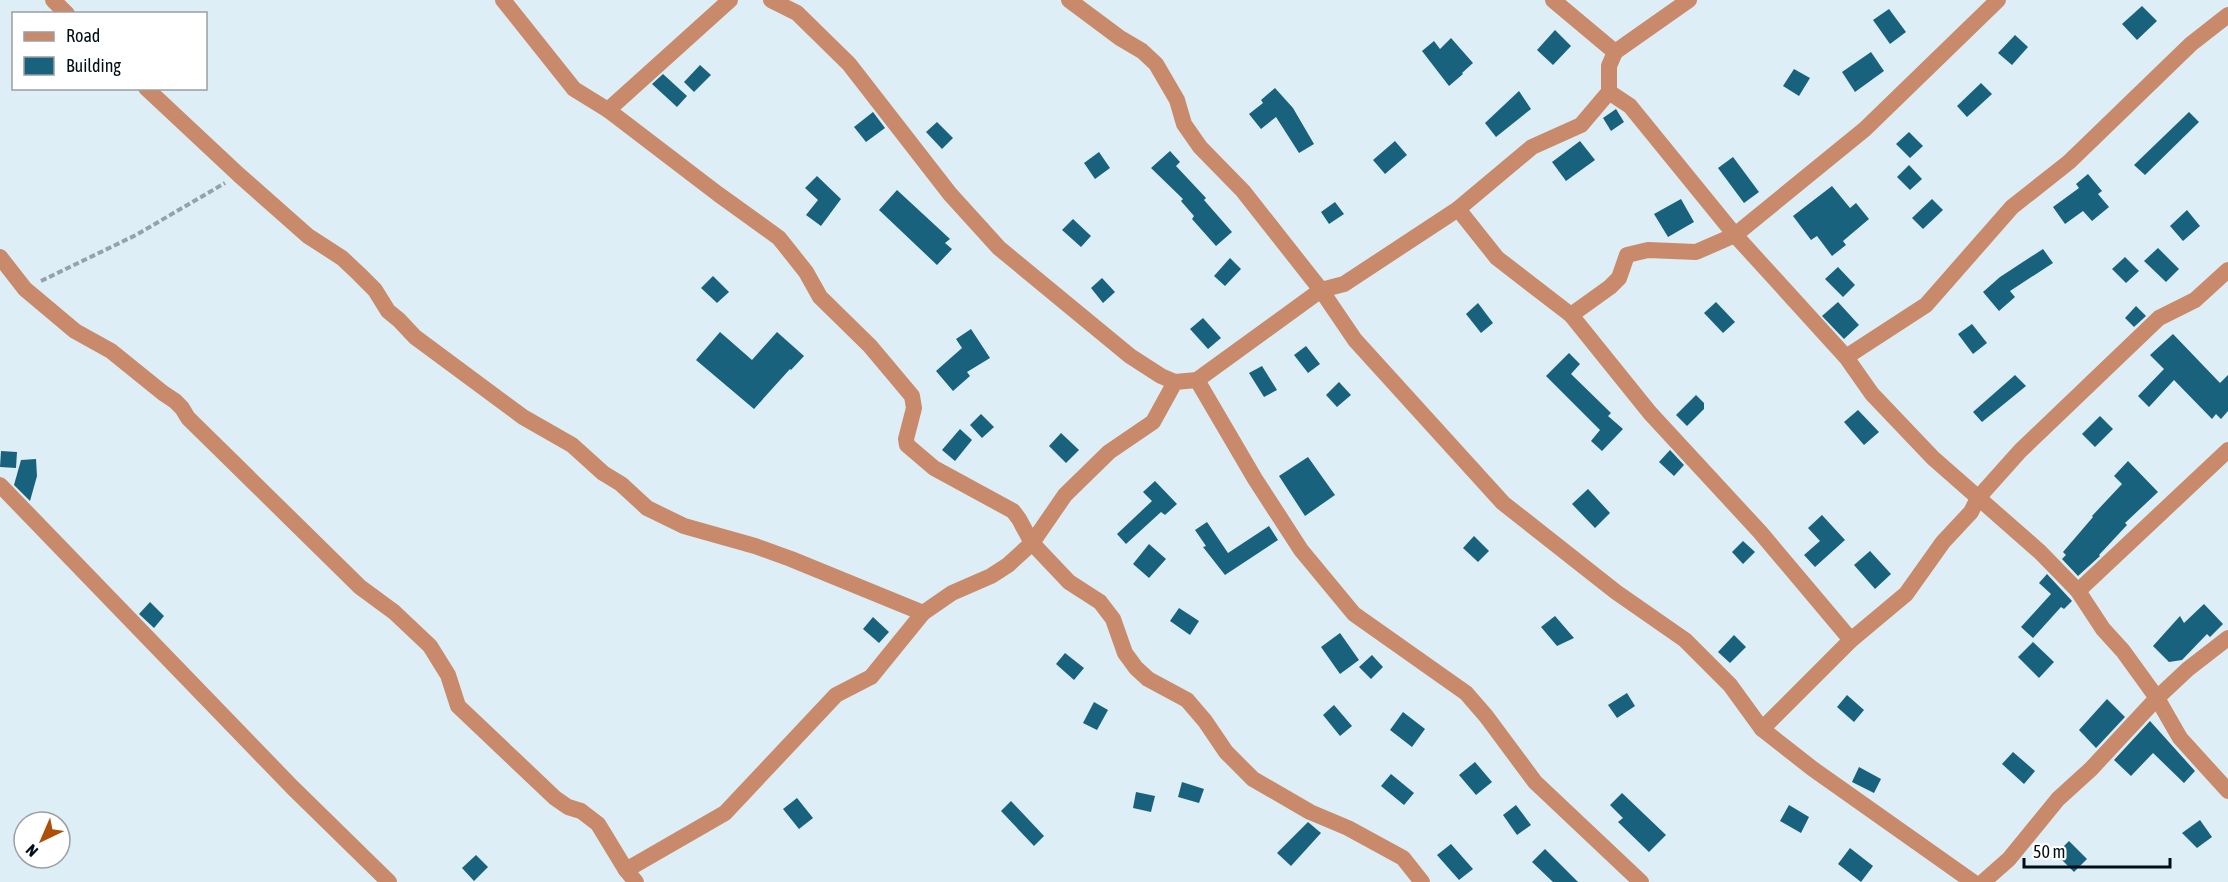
<svg xmlns="http://www.w3.org/2000/svg" width="2228" height="882" font-family="'Asap Condensed',sans-serif">
<style>
.building{fill:#19627d}
.lines{fill:none;stroke-linecap:round;stroke-linejoin:round}
.path{stroke:#94a3ab;stroke-width:4;stroke-dasharray:6 3;stroke-linecap:butt}
.street{stroke:#c88a6b;stroke-width:16}
</style>
<rect width="100%" height="100%" fill="#deeef6"/>
<g class="building">
<path d="M2142 6 2157 21 2137 40 2122 24Z"/>
<path d="M1889 9 1906 32 1890 44 1873 20Z"/>
<path d="M1555 30 1571 46 1553 65 1537 50Z"/>
<path d="M2015 35 2028 47 2012 65 1998 53Z"/>
<path d="M1451 38 1473 63 1462 73 1463 74 1449 86 1422 51 1434 41 1440 49Z"/>
<path d="M1871 52 1884 71 1855 92 1842 72Z"/>
<path d="M700 65 711 75 694 92 684 82Z"/>
<path d="M1794 69 1810 78 1799 96 1783 86Z"/>
<path d="M663 74 687 96 677 107 652 84Z"/>
<path d="M1981 83 1992 94 1967 117 1957 106Z"/>
<path d="M1275 88 1293 108 1314 144 1299 153 1276 117 1261 129 1249 114 1263 103 1261 100Z"/>
<path d="M1519 91 1531 109 1496 137 1485 123Z"/>
<path d="M1616 109 1624 122 1611 131 1603 118Z"/>
<path d="M873 112 885 128 866 142 854 127Z"/>
<path d="M2189 112 2199 122 2145 175 2134 165Z"/>
<path d="M937 122 953 138 942 149 926 132Z"/>
<path d="M1909 132 1923 146 1910 158 1896 144Z"/>
<path d="M1395 141 1407 155 1385 174 1373 160Z"/>
<path d="M1580 141 1595 160 1566 181 1552 162Z"/>
<path d="M1170 151 1180 162 1176 166 1206 198 1204 200 1232 232 1216 246 1192 219 1194 216 1181 201 1183 199 1151 168Z"/>
<path d="M1099 152 1110 168 1095 179 1084 163Z"/>
<path d="M1733 157 1759 192 1744 203 1718 168Z"/>
<path d="M1909 165 1922 179 1910 190 1897 177Z"/>
<path d="M2088 174 2102 191 2098 194 2109 207 2092 221 2083 211 2065 224 2053 207 2079 188 2076 184Z"/>
<path d="M817 176 841 199 821 226 806 215 818 200 805 188Z"/>
<path d="M1832 186 1850 208 1856 203 1869 219 1843 241 1846 245 1832 256 1817 236 1811 240 1793 216Z"/>
<path d="M897 190 950 239 945 243 952 249 937 265 879 210Z"/>
<path d="M1681 199 1694 222 1668 237 1654 214Z"/>
<path d="M1932 199 1943 210 1923 229 1912 218Z"/>
<path d="M1335 202 1344 214 1329 224 1321 212Z"/>
<path d="M2187 210 2200 226 2183 241 2170 226Z"/>
<path d="M1073 219 1091 236 1081 247 1062 230Z"/>
<path d="M2158 248 2179 269 2166 282 2144 261Z"/>
<path d="M2043 249 2053 263 2010 291 2015 297 1999 311 1983 292 2000 277Z"/>
<path d="M2125 257 2139 271 2126 283 2112 269Z"/>
<path d="M1230 258 1241 269 1225 286 1214 276Z"/>
<path d="M1838 267 1855 285 1843 297 1825 279Z"/>
<path d="M713 276 729 292 717 303 701 288Z"/>
<path d="M1102 278 1115 292 1103 303 1091 288Z"/>
<path d="M1716 302 1735 322 1723 333 1704 313Z"/>
<path d="M1838 302 1859 325 1844 339 1822 316Z"/>
<path d="M1478 303 1493 323 1481 333 1466 314Z"/>
<path d="M2136 306 2146 316 2134 327 2125 318Z"/>
<path d="M1203 318 1221 338 1208 349 1190 329Z"/>
<path d="M1972 324 1987 343 1973 354 1958 334Z"/>
<path d="M971 329 990 358 967 372 970 376 953 391 936 371 962 348 956 339Z"/>
<path d="M720 332 752 360 777 332 804 356 791 370 790 369 754 409 696 360Z"/>
<path d="M2173 334 2220 383 2228 375V411L2221 419 2216 414 2212 419 2174 380 2149 407 2138 396 2164 369 2150 355Z"/>
<path d="M1306 346 1320 364 1308 373 1294 355Z"/>
<path d="M1569 353 1580 364 1571 374 1611 413 1608 416 1623 429 1602 451 1591 441 1600 430 1546 376Z"/>
<path d="M1262 366 1277 390 1264 397 1249 373Z"/>
<path d="M2015 375 2026 386 1982 422 1973 412Z"/>
<path d="M1339 382 1351 395 1337 407 1326 395Z"/>
<path d="M1696 395 1704 403V409L1687 426 1676 415Z"/>
<path d="M1858 410 1879 432 1864 445 1844 422Z"/>
<path d="M981 414 994 427 982 438 970 425Z"/>
<path d="M2100 416 2113 429 2095 447 2082 434Z"/>
<path d="M960 429 972 440 955 461 942 450Z"/>
<path d="M1061 433 1079 450 1066 463 1049 446Z"/>
<path d="M1670 450 1684 465 1674 476 1659 462Z"/>
<path d="M1 451 17 452 16 468 0 467Z"/>
<path d="M1308 457 1335 495 1305 516 1279 476Z"/>
<path d="M36 459 37 476 30 501 14 485 21 460Z"/>
<path d="M2128 461 2158 492 2125 523 2127 525 2099 555 2100 556 2078 576 2062 559 2066 555 2063 552 2093 517 2092 516 2122 484 2114 476Z"/>
<path d="M1155 481 1177 504 1165 515 1161 512 1126 544 1117 534 1152 501 1143 492Z"/>
<path d="M1588 489 1610 513 1595 528 1572 504Z"/>
<path d="M1822 515 1845 540 1815 567 1804 555 1820 541 1808 528Z"/>
<path d="M1207 522 1228 553 1269 526 1278 540 1225 575 1203 547 1206 546 1195 530Z"/>
<path d="M1474 536 1489 551 1478 562 1463 548Z"/>
<path d="M1743 541 1755 552 1743 564 1732 552Z"/>
<path d="M1149 544 1166 559 1149 578 1133 564Z"/>
<path d="M1870 551 1891 574 1875 589 1854 565Z"/>
<path d="M2047 574 2072 601 2064 609 2061 607 2033 638 2021 627 2051 594 2039 583Z"/>
<path d="M150 602 164 616 154 628 139 614Z"/>
<path d="M2204 604 2223 624 2210 637 2207 634 2182 660 2169 662 2153 646 2180 616 2184 623Z"/>
<path d="M1179 608 1199 621 1190 635 1170 621Z"/>
<path d="M1555 616 1574 638 1557 646 1541 627Z"/>
<path d="M873 617 889 632 879 643 863 629Z"/>
<path d="M1340 633 1359 660 1340 674 1321 647Z"/>
<path d="M1734 635 1746 647 1730 663 1718 652Z"/>
<path d="M2033 642 2054 662 2039 678 2018 657Z"/>
<path d="M1065 653 1084 668 1074 680 1056 664Z"/>
<path d="M1372 655 1383 667 1371 679 1359 667Z"/>
<path d="M1627 693 1635 706 1617 718 1608 705Z"/>
<path d="M1847 695 1864 710 1854 722 1837 707Z"/>
<path d="M2107 699 2125 717 2096 748 2079 730Z"/>
<path d="M1094 702 1108 710 1097 730 1083 723Z"/>
<path d="M1334 705 1352 726 1340 736 1323 715Z"/>
<path d="M1403 712 1425 729 1412 747 1390 730Z"/>
<path d="M2150 721 2195 771 2184 783 2153 753 2131 776 2114 760Z"/>
<path d="M2013 752 2035 771 2024 784 2002 764Z"/>
<path d="M1475 762 1492 782 1476 795 1459 775Z"/>
<path d="M1859 767 1881 779 1874 793 1852 782Z"/>
<path d="M1391 774 1414 793 1404 805 1381 786Z"/>
<path d="M1182 782 1204 789 1199 803 1178 797Z"/>
<path d="M1136 792 1155 796 1151 812 1133 808Z"/>
<path d="M1622 793 1666 835 1649 852 1618 822 1623 818 1610 805Z"/>
<path d="M797 798 813 818 799 829 783 809Z"/>
<path d="M1011 801 1044 836 1034 846 1001 811Z"/>
<path d="M1516 805 1531 825 1517 835 1503 815Z"/>
<path d="M1789 805 1809 817 1801 833 1780 821Z"/>
<path d="M2200 820 2212 837 2197 848 2182 833Z"/>
<path d="M1308 822 1321 833 1291 866 1277 853Z"/>
<path d="M2069 841 2087 859 2074 872 2056 854Z"/>
<path d="M1451 844 1473 869 1459 880 1437 855Z"/>
<path d="M1850 848 1873 866 1861 882 1838 864Z"/>
<path d="M1545 849 1578 882H1553L1532 862Z"/>
<path d="M476 855 488 867 474 881 462 868Z"/>
</g>
<g class="lines">
<path class="path" d="M41 281 136 235 225 183"/>
<g class="street">
<path d="M53 0 67 14"/>
<path d="M503 0 574 89 608 110 718 194 779 238 806 272 820 297 870 346 912 396 914 408 906 439 907 445 934 468 1013 511 1019 519 1032 543 1069 582 1100 602 1113 619 1125 653 1136 668 1148 679 1187 700 1205 721 1226 752 1253 779 1310 812 1348 828 1403 858 1422 882"/>
<path d="M771 0 797 13 849 64 950 194 999 248 1130 356 1161 376 1175 382"/>
<path d="M1069 0 1120 38 1142 51 1156 64 1177 100 1184 124 1200 147 1243 191 1321 290 1355 340 1503 503 1616 592 1685 640 1730 685 1762 729 1813 769 1973 882"/>
<path d="M1615 52 1689 0"/>
<path d="M146 88 239 175 308 236 342 258 359 274 375 290 388 311 399 320 415 337 523 417 572 445 603 473 621 484 647 508 684 526 755 546 791 559 923 613"/>
<path d="M1609 92 1630 106 1735 235 1846 357 1872 394 1933 458 2040 552 2078 591 2103 629 2123 651 2157 698 2180 738 2228 791"/>
<path d="M608 110 730 0"/>
<path d="M1458 209 1497 258 1571 315 1650 413 1760 532 1851 640"/>
<path d="M0 257 25 289 75 331 111 351 163 393 175 401 182 408 188 418 360 587 394 612 430 646 448 675 458 706 555 798 568 807 581 811 598 824 626 870 636 882"/>
<path d="M1571 315 1610 287 1619 278 1627 255 1648 250 1696 252 1735 235 1865 129 1998 0"/>
<path d="M1846 357 1926 305 2012 207 2069 162 2191 44 2228 15"/>
<path d="M1197 380 1255 479 1301 550 1354 614 1466 693 1486 716 1535 782 1641 882"/>
<path d="M0 485 292 787 389 882"/>
<path d="M2078 591 2228 450"/>
<path d="M1762 729 1851 640 1906 594 1943 542 1971 512 1978 498 2020 451 2159 318 2195 300 2228 270"/>
<path d="M626 870 725 813 836 695 871 677 923 613 952 593 991 576 1008 565 1032 543 1065 495 1109 452 1153 422 1175 382 1197 380 1321 290 1344 284 1458 209 1532 147 1581 125 1609 92V66L1615 52 1553 0"/>
<path d="M1983 882 2009 859 2058 799 2091 769 2157 698 2188 669 2228 638"/>
</g>
</g>
<rect x="12" y="12" width="195" height="78" fill="#ffffff" stroke="#999fa2" stroke-width="1.5"/>
<rect x="24" y="32" width="30" height="9" fill="#c88a6b" stroke="#999fa2" stroke-width="1.5"/>
<text x="66" y="42" font-size="18" fill="#000e16">Road</text>
<rect x="24" y="57" width="30" height="18" fill="#19627d" stroke="#999fa2" stroke-width="1.5"/>
<text x="66" y="72" font-size="18" fill="#000e16">Building</text>
<g transform="translate(42 840) rotate(224)"><circle r="28" fill="#ffffff" stroke="#999fa2" stroke-width="1.5"/>
<path d="M0-4.5L10 22L0 15L-10 22Z" fill="#ae4e09"/>
<text y="-9" font-size="16" font-weight="bold" text-anchor="middle" fill="#000e16">N</text>
</g>
<path d="M2024 858v9h146v-9" fill="none" stroke="#000e16" stroke-width="3"/>
<text x="2033" y="858" font-size="18" fill="#000e16" stroke="#ffffff" stroke-width="4.5" paint-order="stroke">50 m</text>
</svg>
